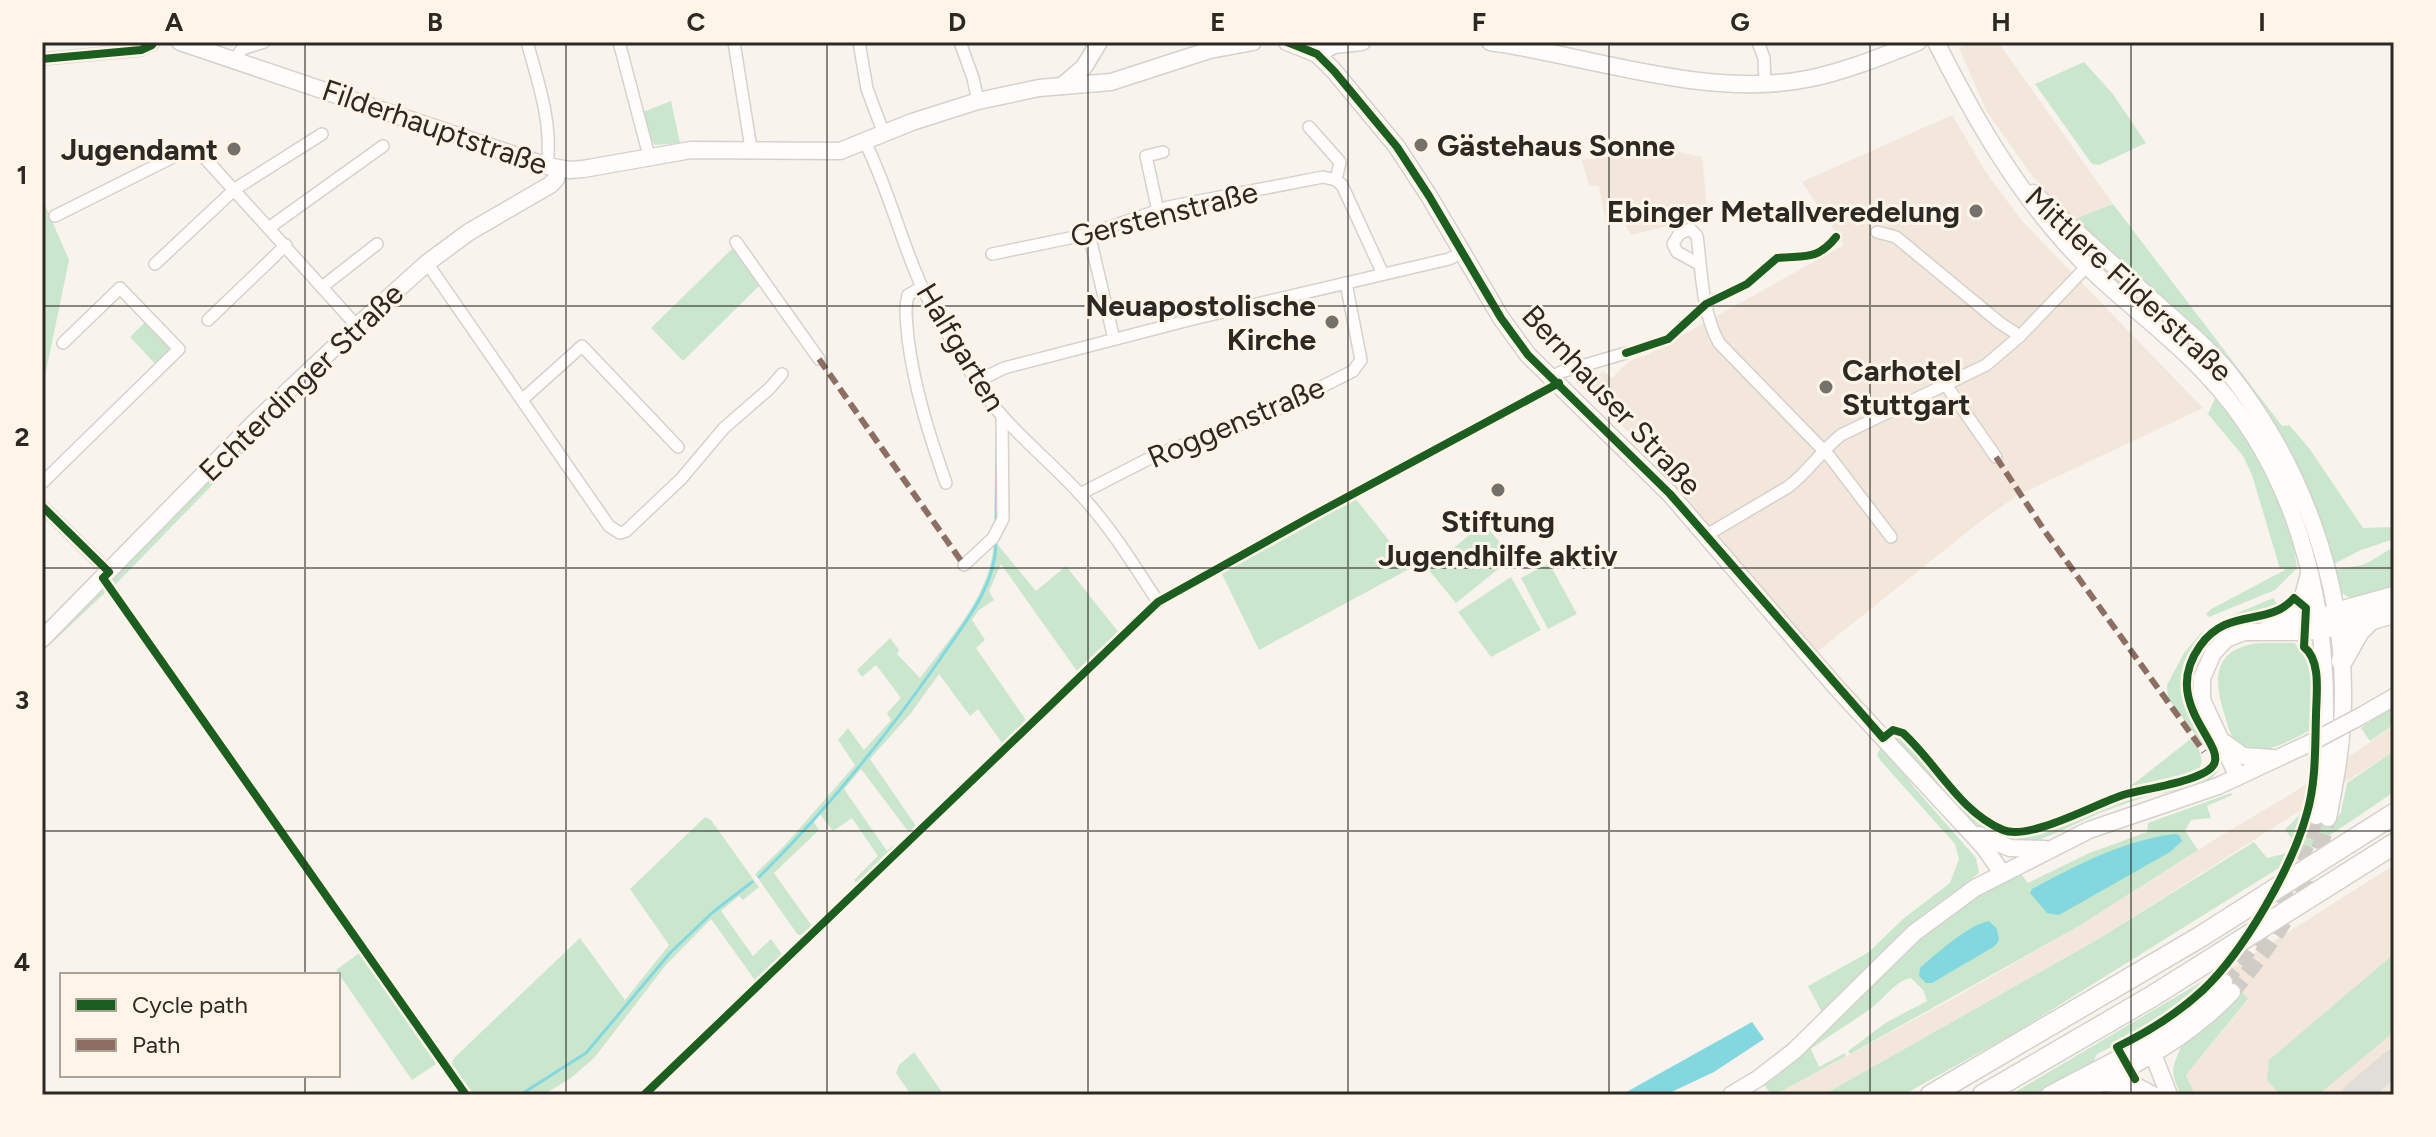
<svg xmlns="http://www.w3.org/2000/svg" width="2436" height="1137" font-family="Figtree,sans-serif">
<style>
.built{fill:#f2e7da}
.green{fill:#cae7ce}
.water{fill:#83d8df}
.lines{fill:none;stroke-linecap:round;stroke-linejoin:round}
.stream{stroke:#83d8df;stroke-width:3}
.taxiway{stroke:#e1ddd9;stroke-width:26}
.secondary-tunnel{stroke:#d0cbc5;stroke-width:16;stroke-dasharray:16 8;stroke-linecap:butt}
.street-casing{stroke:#d5d1cc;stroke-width:14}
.secondary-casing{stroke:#d5d1cc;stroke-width:19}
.highway-casing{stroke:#d5d1cc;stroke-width:23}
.street{stroke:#fefdfc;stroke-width:11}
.secondary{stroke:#fefdfc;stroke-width:16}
.highway{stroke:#fefdfc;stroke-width:20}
.secondary-bridge-casing{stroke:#d5d1cc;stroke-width:19;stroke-linecap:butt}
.secondary-bridge{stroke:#fefdfc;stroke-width:16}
.quiet{stroke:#8d6e63;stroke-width:6;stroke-dasharray:12 6;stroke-linecap:butt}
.cycleway-casing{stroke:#fef4e8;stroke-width:13}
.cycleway{stroke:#1b5e20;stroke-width:8}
.grid{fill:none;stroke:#2c2924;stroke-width:2;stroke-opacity:0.55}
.poi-dot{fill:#74706a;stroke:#fef4e8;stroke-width:3}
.labels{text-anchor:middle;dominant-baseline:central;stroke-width:6;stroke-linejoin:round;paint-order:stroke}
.street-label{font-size:30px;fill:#2c2924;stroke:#fef4e8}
.poi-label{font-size:30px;font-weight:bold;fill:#2c2924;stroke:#fef4e8;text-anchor:end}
.neatline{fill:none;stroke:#2c2924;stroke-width:3}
.grid-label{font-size:26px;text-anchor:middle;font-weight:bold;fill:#2c2924}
</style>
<rect width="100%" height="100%" fill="#f9f3ed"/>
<g class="built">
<path d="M1968 42H1998L2113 204 2077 218 2064 211 2033 177 1987 112 1959 48Z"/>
<path d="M1952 115 1987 174 2022 221 2203 408 2018 495 1981 521 1813 655 1636 439 1577 383 1584 378 1597 376 1603 371 1612 378 1629 361 1647 355 1844 245 1802 182Z"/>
<path d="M1669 150 1702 157 1708 217 1682 219 1680 223 1631 235 1623 220 1606 224 1599 186H1589L1582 160Z"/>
<path d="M2394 724V751L2095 941 1823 1095H1775L1954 998 2079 926 2209 843 2291 794 2368 744Z"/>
<path d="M2394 865V1095H2186L2189 1083 2186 1075 2248 1000 2225 972Z"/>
</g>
<g class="green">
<path d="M2084 62 2112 93 2146 143 2099 165 2092 164 2035 84Z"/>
<path d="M671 101 680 143 655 145 650 138 643 112Z"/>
<path d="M42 198 69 260 42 391Z"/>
<path d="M2113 204 2282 426 2289 425 2309 448 2363 528 2394 527V539L2361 550 2332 565 2279 436 2086 233 2077 218Z"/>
<path d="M736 245 762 283 683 361 651 328Z"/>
<path d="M149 318 179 349 159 368 130 337Z"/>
<path d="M2216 396C2254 446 2290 504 2297 568L2275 590 2209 617 2206 614 2211 609 2285 570 2283 567 2280 569 2252 475 2243 456 2208 414Z"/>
<path d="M255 432 260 436 113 587 110 581Z"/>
<path d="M1355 498 1411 568 1259 650 1220 570Z"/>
<path d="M1484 523 1512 558 1456 603 1428 569Z"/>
<path d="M994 540 1036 591 1066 566 1120 634 1079 674 1001 564 989 591 994 600 979 610 972 620 985 640 976 648 1028 723 1004 746 978 709 970 716 939 674 911 713 870 759 918 829 911 835 861 769 844 789 887 851 894 845 897 849 858 886 854 880 878 856 852 818 833 831 820 814 814 822 819 830 774 873 814 929 808 935H798L755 874 784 846 855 765 838 740 848 728 864 750 891 720 887 713 901 698 876 665 862 677 857 670 890 638 899 650 897 654 920 678C951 637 992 593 994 540Z"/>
<path d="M2394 547V588L2352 599 2340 592 2334 571C2345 566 2354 568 2365 564 2375 560 2383 552 2394 547Z"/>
<path d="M1549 563 1577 614 1548 629 1521 578Z"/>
<path d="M1511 577 1541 630 1491 657 1458 612Z"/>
<path d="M104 587 108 590 42 652V645Z"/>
<path d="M2273 598 2279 607 2276 608C2263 613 2248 612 2234 617 2195 631 2175 674 2190 712 2195 727 2211 741 2211 755L2168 699 2167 685 2184 653 2200 634 2221 620Z"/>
<path d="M2260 643H2295L2300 652C2320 661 2313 710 2313 729 2296 737 2274 751 2255 750 2234 748 2230 734 2225 716 2213 680 2212 648 2260 643Z"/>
<path d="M2394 706V724L2370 741 2361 728Z"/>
<path d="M1900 737 1908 742C1931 770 1975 829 2012 835 2036 839 2115 798 2146 791 2167 786 2193 785 2211 771 2216 767 2218 762 2218 755L2221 763C2214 792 2171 790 2148 796 2135 800 2121 805 2108 810 2086 817 2031 850 2012 843 1962 826 1929 777 1894 740Z"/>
<path d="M2192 738C2219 776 2183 779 2154 784 2143 786 2133 789 2123 792Z"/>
<path d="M1880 749H1885L1914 787 1976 858 1979 873 1902 933 1823 1014 1808 986 1869 952 1903 919 1950 883 1959 859 1955 844 1880 760 1877 755Z"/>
<path d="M2394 751V792L2317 844 2013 1034 1903 1095H1823L2095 941 2254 842 2267 858 2291 852 2297 847 2285 829C2293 823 2297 816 2304 810L2312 818 2335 820 2341 812 2347 783Z"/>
<path d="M2231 793 2232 795 2207 806 2211 818 2191 820 2185 831 2198 850 2079 926 1850 1054 1848 1051 1887 1022 1927 1001 1923 990 1911 978C1894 981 1884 1000 1870 1009 1851 1023 1830 1035 1811 1049L1819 1067 1845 1053 1846 1056 1775 1095H1772L1761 1081 1936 925 1978 897 2021 874 2028 883 2087 854 2147 832 2148 823Z"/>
<path d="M705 817 711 820 759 887 743 900 739 896 721 911 753 956 771 939 784 957 757 983 711 919 665 966 595 1057 571 1078 543 1095H469C461 1084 447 1071 454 1058L580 938 625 1000 669 945 630 889Z"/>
<path d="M362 951 435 1056 436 1064 412 1080 336 970Z"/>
<path d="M2394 954V1032L2318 1095H2280L2267 1080 2269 1060Z"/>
<path d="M2223 969 2248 999 2186 1075 2195 1095H2180C2178 1087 2173 1079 2173 1070 2176 1048 2209 1000 2221 979L2215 978 2153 1026 2097 1054 2093 1063 2033 1095H2010Z"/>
<path d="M914 1052 944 1095H911L896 1073 899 1065Z"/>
</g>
<g class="water">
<path d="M2175 834 2179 835 2182 841 2170 852 2059 915 2047 913 2030 893 2032 889C2076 865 2125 840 2175 834Z"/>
<path d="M1989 921 1997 929 1999 940 1995 946 1932 983H1926L1919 976 1920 968C1936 954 1968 925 1989 921Z"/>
<path d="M1752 1022 1764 1039 1714 1072 1665 1095H1621Z"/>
</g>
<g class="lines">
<g class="stream">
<path d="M236 453 255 434"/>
<path d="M996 523 997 435"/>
<path d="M759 877C825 812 885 738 938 662 962 626 995 589 996 544"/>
<path d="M520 1095 586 1053 671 952 713 912 752 882"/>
</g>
<path class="taxiway" d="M2355 1095 2394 1062"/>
<g class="secondary-tunnel">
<path d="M2224 982C2265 932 2298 878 2316 816"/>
<path d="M2232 992C2275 941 2313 884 2328 818"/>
</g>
<defs>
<g id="street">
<path d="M527 42C538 82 553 124 547 166"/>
<path d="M619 42 649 156"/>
<path d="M734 42 750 142 749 151"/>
<path d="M859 42 867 89 884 134"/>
<path d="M960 42 973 78 978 101"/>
<path d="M1758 42 1764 58 1765 83"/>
<path d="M42 59 141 50 152 45 154 42"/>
<path d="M235 59 242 49 264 42"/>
<path d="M1309 127 1340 162 1336 180"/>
<path d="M865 142C888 188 900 238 921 285 936 317 957 350 976 381 1003 425 1044 455 1079 493 1110 526 1134 565 1158 602"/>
<path d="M1158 211 1146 156 1163 152"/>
<path d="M55 216 183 152H196L203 156 357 326"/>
<path d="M270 227 383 146"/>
<path d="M1877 232 1896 237 2000 323 2020 336"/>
<path d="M1089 234 1114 339"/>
<path d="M736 242 819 359"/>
<path d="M992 254 1089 234 1168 207 1323 177 1336 180 1342 185 1383 274"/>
<path d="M427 263 609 526 620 533 626 531 681 479 724 428 770 388 782 374"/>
<path d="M155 264 235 189 322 134"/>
<path d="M1699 264 1677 252 1673 244 1679 234 1690 229 1697 236C1702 271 1701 310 1719 343L1830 457 1891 537"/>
<path d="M322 287 377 244"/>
<path d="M922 287 908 295C904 310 907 323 908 339 915 391 929 434 946 483"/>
<path d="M208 320 286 245"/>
<path d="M1552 377 1561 372 1626 353"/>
<path d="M976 382 1004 368 1193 319 1449 259 1461 253"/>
<path d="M1946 385 1996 457"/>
<path d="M523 399 582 346 678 447"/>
<path d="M42 483 179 349 120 288 63 343"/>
<path d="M1080 494 1158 454 1264 416 1353 371 1361 360 1346 283"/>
<path d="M42 506 109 572"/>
<path d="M1705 536 1788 487C1808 472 1821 451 1841 435L1986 365 2020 336 2091 262"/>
<path d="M964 565 993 538 1003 519 1002 418"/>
</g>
<g id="secondary">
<path d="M180 42 547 166 570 170 583 169 691 150 840 151 912 122 978 101 1039 88 1111 82 1210 50 1253 42"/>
<path d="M1287 42 1317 54 1334 71 1397 147 1429 196 1501 318 1528 355 1670 494 1836 687 1984 847 2002 873"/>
<path d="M1490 42C1590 56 1706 99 1807 79 1844 72 1883 56 1918 42"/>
<path d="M1936 42C1973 115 2012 184 2067 245 2109 292 2162 327 2205 373 2294 466 2327 594 2325 720 2324 752 2324 785 2316 816"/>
<path d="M1317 54 1334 45 1362 42"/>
<path d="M1062 86 1084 67 1099 42"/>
<path d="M2033 193C2074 229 2114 266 2155 302 2180 325 2208 347 2229 373 2302 465 2344 581 2343 698 2343 739 2336 778 2328 818"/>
<path d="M2285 619 2302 600 2309 574"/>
<path d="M2265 630 2285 619 2331 614"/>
<path d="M42 639 254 423 357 326 427 263 469 232 550 185 556 179 558 169"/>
<path d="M2361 716 2394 697"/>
<path d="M2225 743 2243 756 2273 758"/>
<path d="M2238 777 2202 700V678L2213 653 2226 639 2244 632H2304L2329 629"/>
<path d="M1979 835 2010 848 2045 849"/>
<path d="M2149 1044 2169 1095"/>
<path d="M2104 1083 2136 1086 2153 1095"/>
<path d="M1731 1095 1759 1078 1794 1051 1914 933 1975 888 2089 830 2218 786 2308 744"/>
<path d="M2049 1095C2110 1062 2176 1034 2224 982"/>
<path d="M2079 1095C2133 1066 2189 1038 2232 992"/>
</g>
<g id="highway">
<path d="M2336 613 2394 597"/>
<path d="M2339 628 2394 613"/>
<path d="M2342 661 2359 631 2371 619"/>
<path d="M1931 1095 2200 937 2394 814"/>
<path d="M1983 1095 2151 997 2394 844"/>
</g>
</defs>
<use href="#street" class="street-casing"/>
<use href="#secondary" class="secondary-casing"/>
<use href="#highway" class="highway-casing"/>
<use href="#street" class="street"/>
<use href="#secondary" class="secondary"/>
<use href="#highway" class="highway"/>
<defs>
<path id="secondary-bridge" d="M2308 744 2361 716"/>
</defs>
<use href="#secondary-bridge" class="secondary-bridge-casing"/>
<use href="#secondary-bridge" class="secondary-bridge"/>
<g class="quiet">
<path d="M819 359 964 565"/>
<path d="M1996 457 2044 530 2204 752"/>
</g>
<defs>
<g id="cycleway">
<path d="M1287 42 1317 54 1334 71 1397 147 1429 196 1501 318 1528 355 1670 494 1883 738 1893 730 1903 733C1937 764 1959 811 2003 830 2029 841 2095 804 2123 795 2142 789 2206 781 2214 764 2225 742 2160 702 2200 646 2228 606 2268 628 2294 598L2306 608 2304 647C2322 661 2316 696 2316 716 2315 748 2316 782 2307 813 2292 868 2244 951 2203 990 2177 1014 2148 1032 2117 1047L2135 1079"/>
<path d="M42 59 141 50 152 45 154 42"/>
<path d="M1626 353 1668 339 1706 304 1747 284 1777 258C1804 255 1817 261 1836 237"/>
<path d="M42 506 109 572 103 578 466 1095"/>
<path d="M644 1095 1158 602 1312 516 1559 383"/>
</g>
</defs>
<use href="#cycleway" class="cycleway-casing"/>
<use href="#cycleway" class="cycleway"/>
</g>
<path class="grid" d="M305 42V975M566 42V1095M827 42V1095M1088 42V1095M1348 42V1095M1609 42V1095M1870 42V1095M2131 42V1095M42 306H2394M42 568H2394M42 831H2394M305 1075V1095"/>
<g class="poi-dot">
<circle cx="1421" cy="145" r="8"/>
<circle cx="234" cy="149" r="8"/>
<circle cx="1976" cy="211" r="8"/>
<circle cx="1332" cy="322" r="8"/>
<circle cx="1826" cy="387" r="8"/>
<circle cx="1498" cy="490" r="8"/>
</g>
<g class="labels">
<g class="street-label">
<text transform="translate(435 127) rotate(19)">Filderhauptstraße</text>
<text transform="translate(1164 214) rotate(-14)">Gerstenstraße</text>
<text transform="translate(2129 284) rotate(43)">Mittlere Filderstraße</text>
<text transform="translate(961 347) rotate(59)">Halfgarten</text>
<text transform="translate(301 382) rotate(-44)">Echterdinger Straße</text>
<text transform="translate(1612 400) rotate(47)">Bernhauser Straße</text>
<text transform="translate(1236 422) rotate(-23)">Roggenstraße</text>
</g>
<g class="poi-label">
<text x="1437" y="145" text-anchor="start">Gästehaus Sonne</text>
<text x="218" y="149">Jugendamt</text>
<text x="1960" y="211">Ebinger Metallveredelung</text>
<text x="1316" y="305">Neuapostolische<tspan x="1316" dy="34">Kirche</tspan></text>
<text x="1842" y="370" text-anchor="start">Carhotel<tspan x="1842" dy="34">Stuttgart</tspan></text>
<text x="1498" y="521" text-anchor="middle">Stiftung<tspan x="1498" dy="34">Jugendhilfe aktiv</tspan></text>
</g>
</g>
<rect width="2436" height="1137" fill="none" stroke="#fef4e8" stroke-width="88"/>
<rect x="60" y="973" width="280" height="104" fill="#fef4e8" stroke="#aaa39a" stroke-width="2"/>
<rect x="76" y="999" width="40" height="12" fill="#1b5e20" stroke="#aaa39a" stroke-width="2"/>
<text x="132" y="1013" font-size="24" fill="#2c2924">Cycle path</text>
<rect x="76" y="1039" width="40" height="12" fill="#8d6e63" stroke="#aaa39a" stroke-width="2"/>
<text x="132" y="1053" font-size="24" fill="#2c2924">Path</text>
<rect x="44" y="44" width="2348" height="1049" class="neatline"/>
<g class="grid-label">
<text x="174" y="31">A</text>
<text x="435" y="31">B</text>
<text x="696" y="31">C</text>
<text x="957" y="31">D</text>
<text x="1218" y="31">E</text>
<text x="1479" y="31">F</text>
<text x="1740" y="31">G</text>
<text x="2001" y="31">H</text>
<text x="2262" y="31">I</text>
<text x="22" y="184">1</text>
<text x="22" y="446">2</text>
<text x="22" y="709">3</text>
<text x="22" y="971">4</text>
</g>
</svg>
